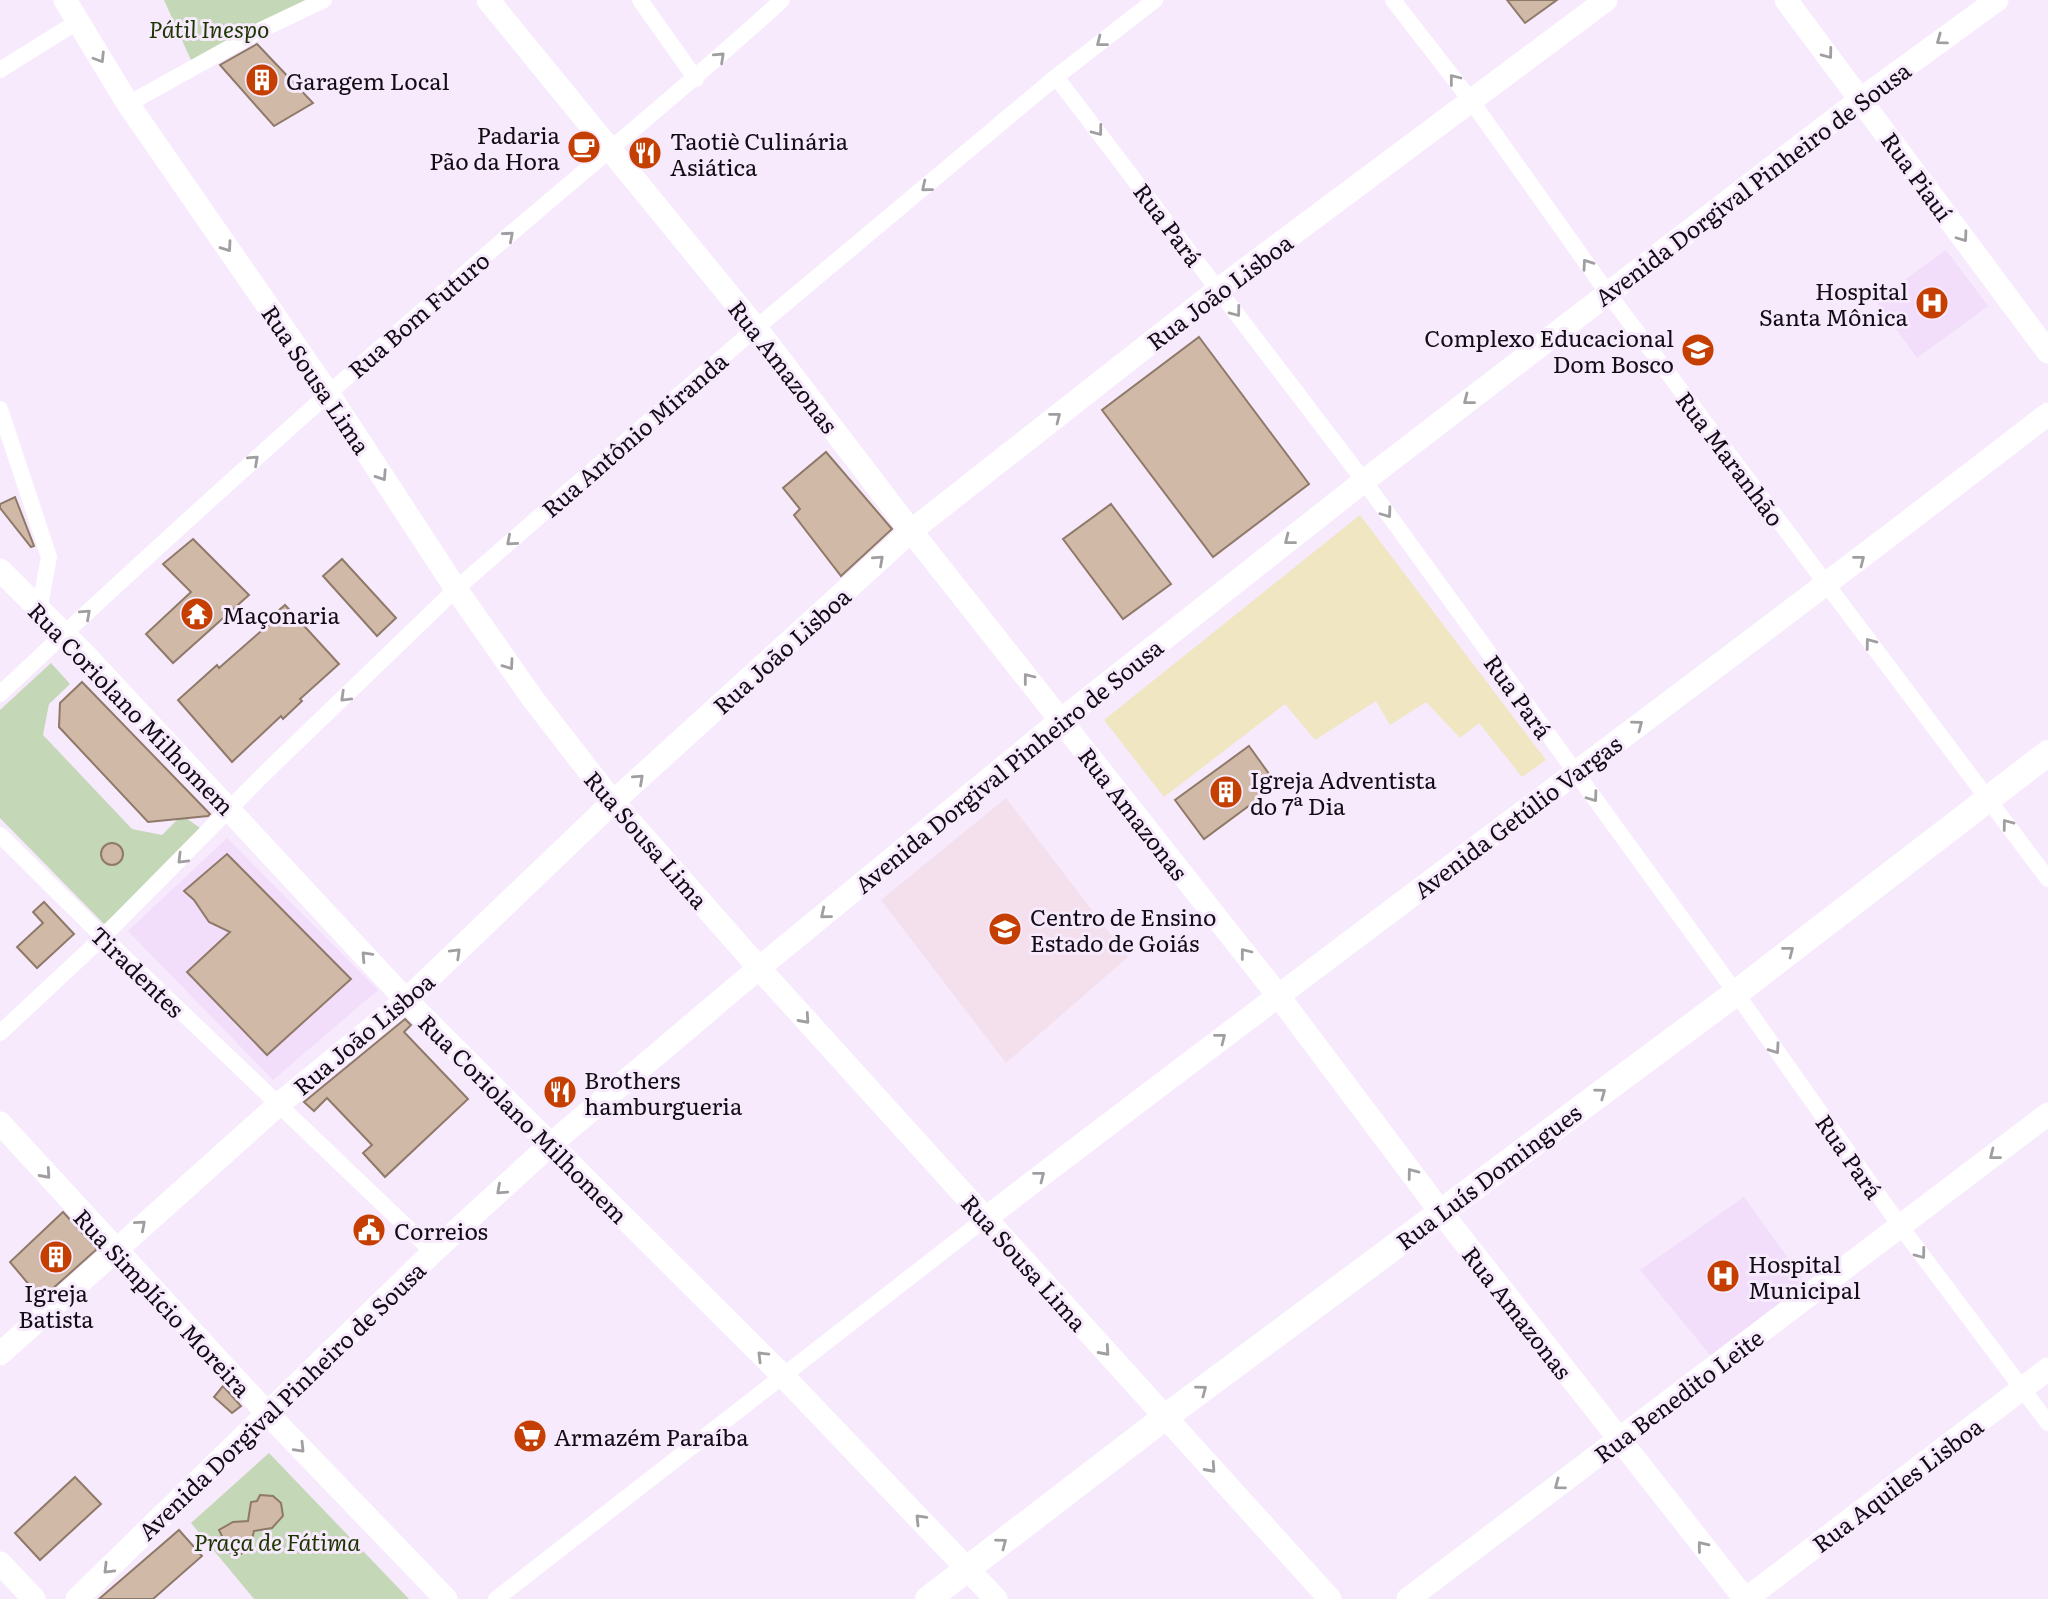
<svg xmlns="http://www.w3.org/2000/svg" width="2048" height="1599" font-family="Literata,serif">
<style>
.built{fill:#f2ddfb}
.education{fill:#f4dfed}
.green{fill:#c4d7b6}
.sand{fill:#f0e6c1}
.building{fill:#d0b9a7;stroke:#8f7969;stroke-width:2}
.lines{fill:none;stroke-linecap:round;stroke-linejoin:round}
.street{stroke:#fff;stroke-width:16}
.secondary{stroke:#fff;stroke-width:23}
.primary{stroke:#fff;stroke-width:26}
.oneway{stroke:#a09ea1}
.labels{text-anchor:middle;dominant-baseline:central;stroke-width:6;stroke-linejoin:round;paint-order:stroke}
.park-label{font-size:23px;font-style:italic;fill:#1c3501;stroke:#f7eafd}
.poi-label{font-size:23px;fill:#120c14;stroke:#f7eafd;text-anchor:start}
.street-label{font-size:23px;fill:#120c14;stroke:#f7eafd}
</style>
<rect width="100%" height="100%" fill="#f7eafd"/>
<g class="built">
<path d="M1946 250 1988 306 1917 358 1876 301Z"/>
<path d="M227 838 378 990 273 1080 128 931Z"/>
<path d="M1744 1197 1806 1283 1711 1356 1640 1270Z"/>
</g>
<path class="education" d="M1006 798 1128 957 1006 1063 881 900Z"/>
<g class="green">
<path d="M164 0H324L194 67Z"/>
<path d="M51 663 70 684 49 704 43 735 132 829 162 835 182 815 207 833 104 924 0 818V710Z"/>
<path d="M269 1453 409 1599H254L191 1523Z"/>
</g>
<path class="sand" d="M1360 515 1546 760 1522 777 1479 723 1460 738 1426 702 1390 725 1376 701 1315 740 1285 704 1164 797 1104 720Z"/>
<g class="building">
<path d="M1507 0H1557L1525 23Z"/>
<path d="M257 44 313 103 274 126 220 65Z"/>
<path d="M645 140 657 156 644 164 632 150Z"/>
<path d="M1199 337 1309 484 1213 557 1102 410Z"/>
<path d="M826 452 892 529 841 576 794 515 800 509 783 488Z"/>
<path d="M15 497 34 546 31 547 0 508V504Z"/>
<path d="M1111 504 1171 584 1123 619 1063 539Z"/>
<path d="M193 539 249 595 173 663 146 634 191 592 163 564Z"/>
<path d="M342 559 396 618 377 636 323 576Z"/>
<path d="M285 605 339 664 300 699 302 701 283 719 281 716 232 762 178 700 217 665 219 668 268 625 265 622Z"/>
<path d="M82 682 210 814 208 816 148 822 59 727 60 703Z"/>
<path d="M1249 746 1277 785 1204 839 1175 800Z"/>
<circle cx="112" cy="854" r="11"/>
<path d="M227 854 351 979 267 1055 187 972 230 932 209 922 194 900 184 891Z"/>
<path d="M44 902 74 934 37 968 17 947 43 923 33 912Z"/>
<path d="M405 1019 411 1025 404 1032 468 1099 385 1177 363 1153 372 1145 327 1098 314 1111 304 1102Z"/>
<path d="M63 1212 97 1249 41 1299 10 1262Z"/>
<path d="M223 1386 241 1406 232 1413 214 1397Z"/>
<path d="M75 1477 101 1504 40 1560 15 1533Z"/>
<path d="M260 1495 273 1496 281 1503 283 1516 272 1528 254 1531 250 1547 241 1554 230 1553 219 1530 233 1522 248 1521 251 1502 257 1501Z"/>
<path d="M179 1530 202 1556 153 1599H99Z"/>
</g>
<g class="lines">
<g class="street">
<path d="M640 0 696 79"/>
<path d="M1393 0 1472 102 1607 292 2048 879"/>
<path d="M0 70 77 22"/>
<path d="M1056 77 1364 481 1736 993 1901 1227 2048 1423"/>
<path d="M128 104 261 30 324 0"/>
<path d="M0 409 49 557 39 611"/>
<path d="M0 694C156 547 316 403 478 262 579 174 683 91 782 0"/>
<path d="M0 835 103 937 433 1252"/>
<path d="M0 1033 103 937 264 774 456 589 756 328 1056 77 1155 0"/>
<path d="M496 1599 986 1218"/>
</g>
<g class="secondary">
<path d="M65 0 128 104 328 393 456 589 533 699 613 802 759 968 1330 1599"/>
<path d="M488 0 756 328 911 531 1277 994 1440 1211 1745 1599"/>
<path d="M1786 0 2048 352"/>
<path d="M0 570 88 658 406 1000 784 1377 996 1599"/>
<path d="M0 1123 266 1412 446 1599"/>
<path d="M986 1218C1338 947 1697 686 2048 414"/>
<path d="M0 1354 278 1105 406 1000 613 802 911 531 1219 289 1606 0"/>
<path d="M0 1563 34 1599"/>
<path d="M77 1599 433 1252 551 1144 759 968 1061 720 1364 481 1861 99 1997 0"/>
<path d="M1408 1599 2048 1114"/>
<path d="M1746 1599 2048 1369"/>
</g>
<path class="primary" d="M928 1599 1164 1418 1736 993 2048 753"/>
</g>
<defs><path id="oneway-chevron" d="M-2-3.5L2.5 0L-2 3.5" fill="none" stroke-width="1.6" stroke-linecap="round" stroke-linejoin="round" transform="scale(1.75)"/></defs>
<g class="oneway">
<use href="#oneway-chevron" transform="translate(1941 40) rotate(144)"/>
<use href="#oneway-chevron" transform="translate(1101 42) rotate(142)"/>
<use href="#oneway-chevron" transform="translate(1828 54) rotate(53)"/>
<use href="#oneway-chevron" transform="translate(720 57) rotate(-43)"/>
<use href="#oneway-chevron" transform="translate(100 58) rotate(58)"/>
<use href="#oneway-chevron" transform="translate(1454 79) rotate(-128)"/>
<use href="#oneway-chevron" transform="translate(1098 131) rotate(53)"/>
<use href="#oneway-chevron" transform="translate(926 187) rotate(141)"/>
<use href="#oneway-chevron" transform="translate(509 236) rotate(-41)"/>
<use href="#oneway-chevron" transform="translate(1963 237) rotate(54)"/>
<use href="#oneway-chevron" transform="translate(227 247) rotate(55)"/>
<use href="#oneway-chevron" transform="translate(1587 264) rotate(-125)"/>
<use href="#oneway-chevron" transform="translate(1236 312) rotate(53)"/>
<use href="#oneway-chevron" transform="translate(1468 400) rotate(142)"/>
<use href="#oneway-chevron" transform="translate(1056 417) rotate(-38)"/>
<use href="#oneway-chevron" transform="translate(254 460) rotate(-42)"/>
<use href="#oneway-chevron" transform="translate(382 476) rotate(57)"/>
<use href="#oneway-chevron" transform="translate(1387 513) rotate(54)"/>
<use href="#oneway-chevron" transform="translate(1289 540) rotate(142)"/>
<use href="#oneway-chevron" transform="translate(511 541) rotate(139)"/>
<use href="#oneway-chevron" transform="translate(879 560) rotate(-42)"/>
<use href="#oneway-chevron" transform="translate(1860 560) rotate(-38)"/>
<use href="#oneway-chevron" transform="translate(86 614) rotate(-42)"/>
<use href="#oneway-chevron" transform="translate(1870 643) rotate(-127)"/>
<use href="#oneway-chevron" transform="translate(509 665) rotate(55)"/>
<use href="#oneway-chevron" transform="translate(1028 678) rotate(-128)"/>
<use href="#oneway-chevron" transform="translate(345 697) rotate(136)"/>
<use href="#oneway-chevron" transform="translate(1638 725) rotate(-37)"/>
<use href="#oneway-chevron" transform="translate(639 779) rotate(-42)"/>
<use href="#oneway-chevron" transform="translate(1593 797) rotate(54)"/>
<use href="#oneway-chevron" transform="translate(2007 824) rotate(-127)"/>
<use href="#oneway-chevron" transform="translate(182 859) rotate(135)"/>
<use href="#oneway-chevron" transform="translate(825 914) rotate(141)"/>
<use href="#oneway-chevron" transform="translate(1789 951) rotate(-38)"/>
<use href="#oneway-chevron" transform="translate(456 953) rotate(-44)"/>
<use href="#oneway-chevron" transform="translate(1245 953) rotate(-128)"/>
<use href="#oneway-chevron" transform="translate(366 956) rotate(-133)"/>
<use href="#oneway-chevron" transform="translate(805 1019) rotate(48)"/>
<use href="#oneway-chevron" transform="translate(1221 1038) rotate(-38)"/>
<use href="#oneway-chevron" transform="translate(1775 1049) rotate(55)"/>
<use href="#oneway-chevron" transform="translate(1601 1093) rotate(-36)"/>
<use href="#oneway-chevron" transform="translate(1994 1155) rotate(142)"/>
<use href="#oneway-chevron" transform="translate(1412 1173) rotate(-127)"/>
<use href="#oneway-chevron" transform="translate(46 1174) rotate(48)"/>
<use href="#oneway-chevron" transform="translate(1040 1176) rotate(-38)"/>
<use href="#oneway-chevron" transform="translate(501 1190) rotate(138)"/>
<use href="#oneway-chevron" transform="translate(141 1225) rotate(-41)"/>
<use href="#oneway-chevron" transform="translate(1921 1254) rotate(53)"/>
<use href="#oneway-chevron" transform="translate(1105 1351) rotate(48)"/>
<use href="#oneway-chevron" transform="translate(762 1356) rotate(-135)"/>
<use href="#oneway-chevron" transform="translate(1202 1390) rotate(-37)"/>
<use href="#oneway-chevron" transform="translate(300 1448) rotate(46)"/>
<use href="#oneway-chevron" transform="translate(1211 1468) rotate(48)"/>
<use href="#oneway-chevron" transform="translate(1559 1485) rotate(143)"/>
<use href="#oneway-chevron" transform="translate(920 1519) rotate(-134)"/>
<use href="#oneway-chevron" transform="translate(1002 1543) rotate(-37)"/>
<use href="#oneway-chevron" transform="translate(1702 1546) rotate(-129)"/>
<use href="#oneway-chevron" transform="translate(108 1569) rotate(135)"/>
</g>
<defs>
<symbol id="building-disc" viewBox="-11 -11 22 22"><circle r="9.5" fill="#c53f02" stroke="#f7eafd"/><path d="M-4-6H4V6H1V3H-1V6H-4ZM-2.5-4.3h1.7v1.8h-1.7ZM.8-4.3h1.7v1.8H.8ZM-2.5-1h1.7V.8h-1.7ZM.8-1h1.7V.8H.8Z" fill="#fff"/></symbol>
<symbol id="cafe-disc" viewBox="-11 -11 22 22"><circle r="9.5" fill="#c53f02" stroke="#f7eafd"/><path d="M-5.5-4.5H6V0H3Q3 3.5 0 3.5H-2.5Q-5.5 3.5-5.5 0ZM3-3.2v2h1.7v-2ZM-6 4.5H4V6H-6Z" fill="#fff"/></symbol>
<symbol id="restaurant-disc" viewBox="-11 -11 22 22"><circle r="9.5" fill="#c53f02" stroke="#f7eafd"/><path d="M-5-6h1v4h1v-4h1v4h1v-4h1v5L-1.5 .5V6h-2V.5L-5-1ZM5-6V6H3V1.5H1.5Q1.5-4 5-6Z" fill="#fff"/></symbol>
<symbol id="hospital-disc" viewBox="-11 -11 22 22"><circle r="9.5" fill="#c53f02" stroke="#f7eafd"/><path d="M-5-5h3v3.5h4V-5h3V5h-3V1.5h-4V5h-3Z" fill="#fff"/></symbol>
<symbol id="school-disc" viewBox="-11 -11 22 22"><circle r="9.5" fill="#c53f02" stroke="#f7eafd"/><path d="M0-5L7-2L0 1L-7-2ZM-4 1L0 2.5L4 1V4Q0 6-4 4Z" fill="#fff"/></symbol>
<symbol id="temple-disc" viewBox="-11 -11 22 22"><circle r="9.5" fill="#c53f02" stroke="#f7eafd"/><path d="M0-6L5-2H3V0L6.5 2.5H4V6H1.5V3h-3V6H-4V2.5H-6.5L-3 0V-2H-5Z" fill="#fff"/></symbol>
<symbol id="civic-disc" viewBox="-11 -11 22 22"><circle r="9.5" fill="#c53f02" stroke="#f7eafd"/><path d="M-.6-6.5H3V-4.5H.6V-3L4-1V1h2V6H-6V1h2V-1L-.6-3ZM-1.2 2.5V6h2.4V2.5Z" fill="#fff"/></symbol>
<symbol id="supermarket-disc" viewBox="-11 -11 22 22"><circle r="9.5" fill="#c53f02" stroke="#f7eafd"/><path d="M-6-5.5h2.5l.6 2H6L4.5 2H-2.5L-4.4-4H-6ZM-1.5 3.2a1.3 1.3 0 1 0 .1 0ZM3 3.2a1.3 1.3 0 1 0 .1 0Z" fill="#fff"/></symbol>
</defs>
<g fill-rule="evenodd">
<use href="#building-disc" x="243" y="61" width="38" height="38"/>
<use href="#cafe-disc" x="565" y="128" width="38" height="38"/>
<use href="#restaurant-disc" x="626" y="134" width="38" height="38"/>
<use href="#hospital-disc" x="1913" y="284" width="38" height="38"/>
<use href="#school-disc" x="1679" y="331" width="38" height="38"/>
<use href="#temple-disc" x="178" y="595" width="38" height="38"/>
<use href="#building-disc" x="1207" y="773" width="38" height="38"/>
<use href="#school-disc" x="986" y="910" width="38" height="38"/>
<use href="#restaurant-disc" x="541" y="1073" width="38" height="38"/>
<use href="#civic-disc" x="350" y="1211" width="38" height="38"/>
<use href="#building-disc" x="37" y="1238" width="38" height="38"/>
<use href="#hospital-disc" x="1704" y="1257" width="38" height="38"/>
<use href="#supermarket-disc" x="511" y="1417" width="38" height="38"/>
</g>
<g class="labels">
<g class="park-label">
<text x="209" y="28">Pátil Inespo</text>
<text x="277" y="1541">Praça de Fátima</text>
</g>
<g class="poi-label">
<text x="286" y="80">Garagem Local</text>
<text x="560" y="134" text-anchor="end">Padaria<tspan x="560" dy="26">Pão da Hora</tspan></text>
<text x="670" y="140">Taotiè Culinária<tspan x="670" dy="26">Asiática</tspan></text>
<text x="1908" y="290" text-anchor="end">Hospital<tspan x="1908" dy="26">Santa Mônica</tspan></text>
<text x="1674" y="337" text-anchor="end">Complexo Educacional<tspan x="1674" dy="26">Dom Bosco</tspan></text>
<text x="222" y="614">Maçonaria</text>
<text x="1250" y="779">Igreja Adventista<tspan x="1250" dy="26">do 7ª Dia</tspan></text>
<text x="1030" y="916">Centro de Ensino<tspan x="1030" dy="26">Estado de Goiás</tspan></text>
<text x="584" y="1079">Brothers<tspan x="584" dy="26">hamburgueria</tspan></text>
<text x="394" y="1230">Correios</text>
<text x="1748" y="1263">Hospital<tspan x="1748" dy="26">Municipal</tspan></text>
<text x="56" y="1292" text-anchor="middle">Igreja<tspan x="56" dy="26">Batista</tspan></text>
<text x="554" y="1436">Armazém Paraíba</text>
</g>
<g class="street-label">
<text transform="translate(1918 176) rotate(54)">Rua Piauí</text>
<text transform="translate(1752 183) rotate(-37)">Avenida Dorgival Pinheiro de Sousa</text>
<text transform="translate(1169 224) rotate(53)">Rua Pará</text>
<text transform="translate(1219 291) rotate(-37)">Rua João Lisboa</text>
<text transform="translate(418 314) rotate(-41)">Rua Bom Futuro</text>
<text transform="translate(784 366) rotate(52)">Rua Amazonas</text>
<text transform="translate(317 379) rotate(56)">Rua Sousa Lima</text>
<text transform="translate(634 434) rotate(-41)">Rua Antônio Miranda</text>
<text transform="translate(1731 458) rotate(53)">Rua Maranhão</text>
<text transform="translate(781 650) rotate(-42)">Rua João Lisboa</text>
<text transform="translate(1519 696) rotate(54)">Rua Pará</text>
<text transform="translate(132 708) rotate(46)">Rua Coriolano Milhomem</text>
<text transform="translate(1008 765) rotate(-39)">Avenida Dorgival Pinheiro de Sousa</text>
<text transform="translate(1134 813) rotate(52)">Rua Amazonas</text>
<text transform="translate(1517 816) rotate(-37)">Avenida Getúlio Vargas</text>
<text transform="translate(647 839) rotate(49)">Rua Sousa Lima</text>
<text transform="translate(138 971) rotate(44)">Tiradentes</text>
<text transform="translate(363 1033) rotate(-40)">Rua João Lisboa</text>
<text transform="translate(524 1118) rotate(45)">Rua Coriolano Milhomem</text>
<text transform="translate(1850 1156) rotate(55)">Rua Pará</text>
<text transform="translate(1488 1176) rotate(-37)">Rua Luís Domingues</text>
<text transform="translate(1025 1262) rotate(48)">Rua Sousa Lima</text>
<text transform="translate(163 1302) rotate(47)">Rua Simplício Moreira</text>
<text transform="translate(1518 1312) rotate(52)">Rua Amazonas</text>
<text transform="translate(1678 1395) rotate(-37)">Rua Benedito Leite</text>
<text transform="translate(281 1400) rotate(-44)">Avenida Dorgival Pinheiro de Sousa</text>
<text transform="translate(1897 1484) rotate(-37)">Rua Aquiles Lisboa</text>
</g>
</g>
</svg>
